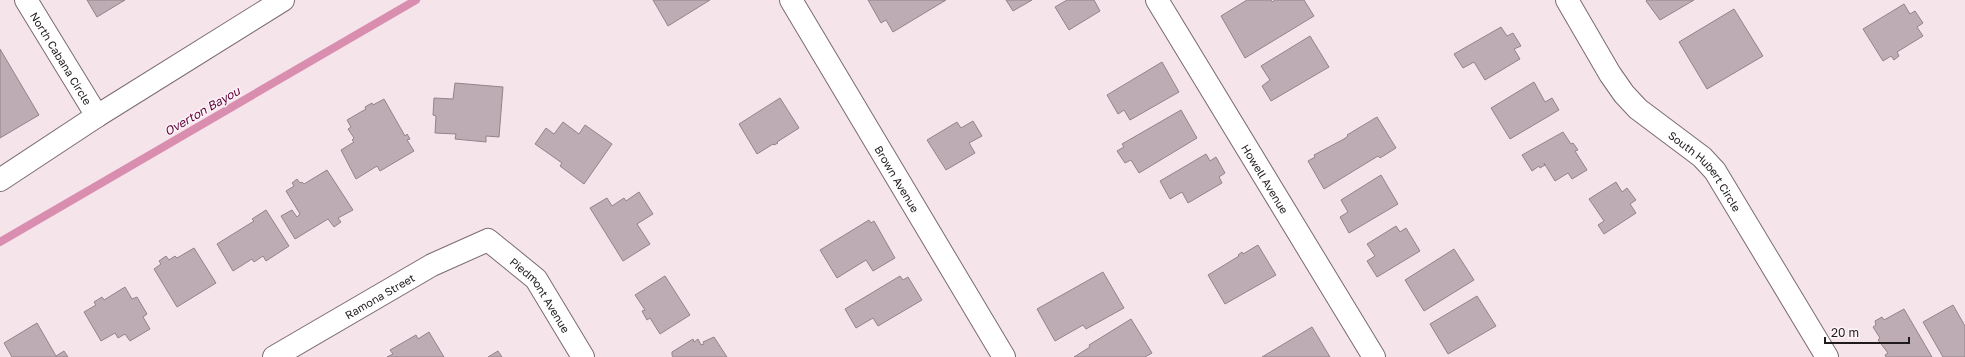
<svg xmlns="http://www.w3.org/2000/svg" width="1965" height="357" font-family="'Golos Text',sans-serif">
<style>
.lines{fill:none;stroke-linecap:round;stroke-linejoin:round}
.stream{stroke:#d98eb0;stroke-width:8}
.building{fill:#bdacb3;stroke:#93848a}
.minor-casing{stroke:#7a6b71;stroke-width:24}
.minor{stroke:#fff;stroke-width:22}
.labels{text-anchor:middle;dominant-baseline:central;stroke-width:3;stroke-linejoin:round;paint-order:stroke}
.street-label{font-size:11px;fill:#201a1c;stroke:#fef4f8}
.water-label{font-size:12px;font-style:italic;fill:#60043b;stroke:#fef4f8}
</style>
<rect width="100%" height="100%" fill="#f6e4eb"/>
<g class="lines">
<path class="stream" d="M0 242 416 0"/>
</g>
<g class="building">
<path d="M87 0H125L97 17Z"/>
<path d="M653 0H710L668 26Z"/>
<path d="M868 0H946L893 32 886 20 881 23Z"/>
<path d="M1006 0H1032L1013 11Z"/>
<path d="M1067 0H1094L1100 11 1069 30 1055 7Z"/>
<path d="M1247 0H1271L1272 2 1275 0H1304L1314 16 1245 58 1221 16Z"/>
<path d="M1694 0 1660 20 1646 1 1647 0Z"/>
<path d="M1904 4 1910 14 1915 11 1923 23 1917 27 1923 36 1897 52 1899 56 1894 60 1891 56 1883 61 1863 29Z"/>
<path d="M1734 9 1763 56 1707 89 1679 42Z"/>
<path d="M1501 27 1507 36 1513 33 1521 46 1514 49 1520 59 1485 80 1474 62 1463 68 1454 54Z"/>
<path d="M1310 36 1329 67 1271 101 1262 86 1270 80 1261 66Z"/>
<path d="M0 49 39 115 0 138Z"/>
<path d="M1162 62 1179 92 1130 120 1124 110 1118 114 1107 95Z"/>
<path d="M1534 82 1545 102 1552 98 1559 110 1510 139 1491 108Z"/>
<path d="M455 83 503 87 499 137 486 136V142L455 139 456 134 435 133 436 116 433 115 434 98 453 99Z"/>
<path d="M780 98 799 128 777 142 778 143 774 145 773 144 757 154 739 124Z"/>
<path d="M384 99 405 136 407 134 410 139 407 140 414 151 380 171 377 166 356 179 341 150 354 142 352 140 354 138 348 129 351 127 347 120 366 109 365 107 372 103 373 105Z"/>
<path d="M1181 110 1197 138 1139 173 1131 160 1125 163 1117 151 1124 147 1122 144Z"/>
<path d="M1377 117 1396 148 1380 158 1378 156 1324 189 1308 161 1315 157 1314 155 1344 139 1348 136 1347 135Z"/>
<path d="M973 121 982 136 969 143 975 153 946 170 927 140 957 122 961 128Z"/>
<path d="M563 122 579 134 585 125 612 144 584 184 560 166 562 163 535 144 546 128 554 134Z"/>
<path d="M1563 132 1571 144 1573 143 1578 150 1575 151 1587 170 1572 179 1568 173 1555 181 1544 163 1545 165 1540 168 1539 166 1532 171 1522 155Z"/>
<path d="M1206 154 1210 161 1216 157 1225 173 1219 177 1222 183 1188 203 1182 192 1170 199 1160 181Z"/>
<path d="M327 170 353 210 338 218 341 222 334 227 328 219 295 239 281 216 292 210 297 217 300 214 286 191 294 186 292 183 297 179 300 183 302 182 304 184Z"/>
<path d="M1381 175 1398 204 1349 233 1340 217 1348 212 1341 200Z"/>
<path d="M1616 182 1622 192 1627 188 1636 200 1630 204 1636 213 1604 234 1598 225 1604 221 1589 199Z"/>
<path d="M639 192 653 214 637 224 650 244 623 261 590 208 607 198 612 206 624 198 626 201Z"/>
<path d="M266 210 289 246 266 261 263 256 254 262 252 259 233 271 217 244 254 221 252 219Z"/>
<path d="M869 220 871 223 874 221 895 258 873 271 866 260 837 278 820 250Z"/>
<path d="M1396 226 1400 232 1406 228 1420 251 1377 277 1367 261 1375 256 1367 244Z"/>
<path d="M1258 245 1276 275 1225 304 1208 275 1239 256 1238 255 1242 252 1243 254Z"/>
<path d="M194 248 216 283 177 307 154 269 161 264 159 261 166 256 169 260 175 256 177 258Z"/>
<path d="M1454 249 1474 280 1424 311 1405 280Z"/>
<path d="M1103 272 1124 308 1086 329 1083 325 1055 341 1037 309Z"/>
<path d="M665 276 690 315 660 334 650 318 647 320 642 311 645 310 635 295Z"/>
<path d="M900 276 903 280 908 277 922 300 878 326 873 318 856 328 845 309Z"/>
<path d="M125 287 132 299 137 297 147 314 143 317 150 329 130 341 125 334 118 338 115 333 101 341 84 312 96 305 94 302 102 297 104 300Z"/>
<path d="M1477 296 1496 326 1448 354 1430 324Z"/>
<path d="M1953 305 1965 326V357H1943L1923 322Z"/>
<path d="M1904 309 1932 357H1886L1885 355 1888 353 1878 340 1880 338 1873 327 1876 325 1875 321 1882 317 1884 320Z"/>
<path d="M1131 319 1152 353 1145 357H1074L1090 347 1089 345Z"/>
<path d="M37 323 56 356 64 351 68 357H12L4 343Z"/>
<path d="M1312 327 1330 357H1262Z"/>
<path d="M429 332 444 357H387L393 354 390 350 416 335 418 339Z"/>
<path d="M714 337 727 357H673L672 355V352L693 339 694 342 698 339 701 345 704 344 703 342Z"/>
<path d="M498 351 502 357H488Z"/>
</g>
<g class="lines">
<defs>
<g id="minor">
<path id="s1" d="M26 0 97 116"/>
<path id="s2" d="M791 0 1004 357"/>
<path id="s3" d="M1157 0 1374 357"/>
<path id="s4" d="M1567 0 1610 74 1624 94 1638 109 1702 157 1715 171 1827 357"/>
<path d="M0 180 97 116 283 0"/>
<path id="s5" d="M274 357 432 265 488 240 536 279 583 357"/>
</g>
</defs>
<use href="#minor" class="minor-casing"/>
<use href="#minor" class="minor"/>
</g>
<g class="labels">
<g class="street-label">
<text stroke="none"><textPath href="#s1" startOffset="68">North Cabana Circle</textPath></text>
<text stroke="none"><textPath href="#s4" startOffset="223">South Hubert Circle</textPath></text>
<text stroke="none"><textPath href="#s2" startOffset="208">Brown Avenue</textPath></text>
<text stroke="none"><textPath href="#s3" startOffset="209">Howell Avenue</textPath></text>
<text stroke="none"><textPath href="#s5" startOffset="122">Ramona Street</textPath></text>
<text stroke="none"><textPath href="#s5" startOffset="321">Piedmont Avenue</textPath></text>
</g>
<g class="water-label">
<text transform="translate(202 111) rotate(-30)">Overton Bayou</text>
</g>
</g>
<path d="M1825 337v6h84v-6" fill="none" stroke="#201a1c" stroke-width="2"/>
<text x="1831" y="337" font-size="12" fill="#201a1c" stroke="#fef4f8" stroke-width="3" paint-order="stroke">20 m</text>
</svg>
